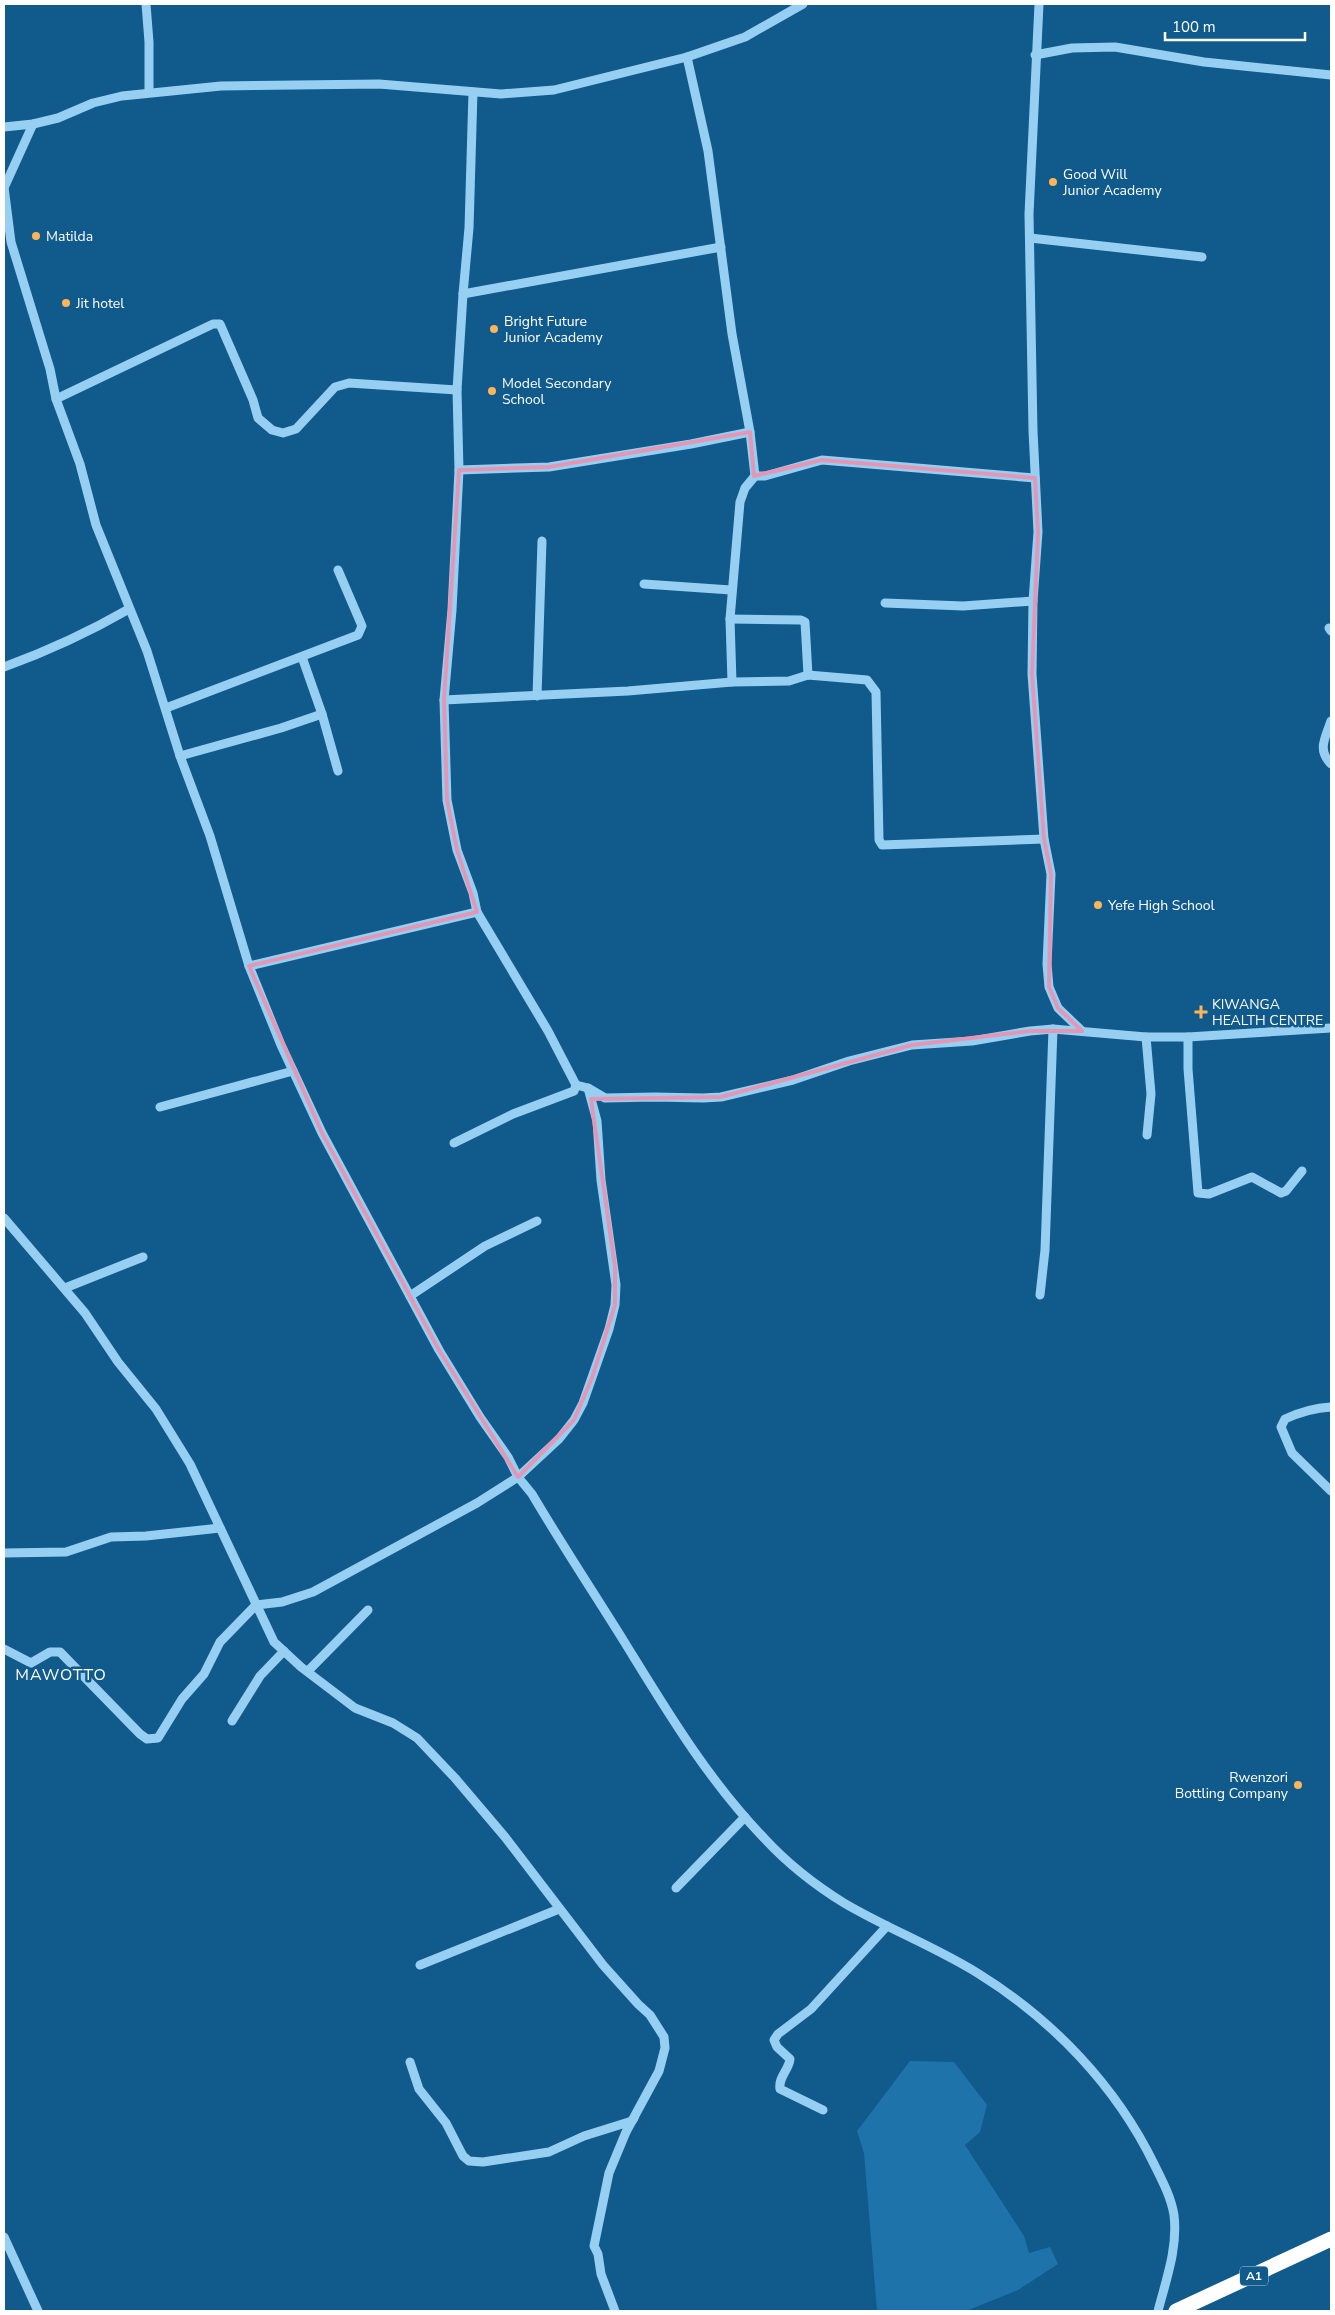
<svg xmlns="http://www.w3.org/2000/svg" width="1335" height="2315" font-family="'Nunito Sans',sans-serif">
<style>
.green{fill:#1e74aa}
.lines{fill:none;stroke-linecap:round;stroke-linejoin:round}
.minor{stroke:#97cff2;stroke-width:9}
.highway{stroke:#fff;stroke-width:15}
.marked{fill:none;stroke:#e497b5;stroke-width:4;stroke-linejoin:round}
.poi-dot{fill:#ffb458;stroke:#105a8c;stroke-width:2}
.labels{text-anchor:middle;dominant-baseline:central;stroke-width:5;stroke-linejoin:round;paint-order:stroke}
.shield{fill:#105a8c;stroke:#b7cedc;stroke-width:1}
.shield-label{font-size:12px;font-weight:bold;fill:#fff}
.poi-label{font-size:14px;fill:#fff;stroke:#105a8c;text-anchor:start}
.quarter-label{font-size:16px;letter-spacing:1px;fill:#fff;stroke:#105a8c}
</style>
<rect width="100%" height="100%" fill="#105a8c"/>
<path class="green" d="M910 2061 954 2062 987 2105 980 2132 965 2145 1024 2236 1029 2253 1050 2247 1058 2264 1018 2290 966 2311H877L864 2153 857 2131Z"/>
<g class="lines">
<g class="minor">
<path d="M146 4 149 42V92"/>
<path d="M1039 4 1029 214 1033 431 1038 532 1033 601 1032 674 1044 839 1051 874 1047 964 1049 987 1058 1008 1082 1031"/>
<path d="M1035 55 1072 48 1115 47 1204 62 1331 75"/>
<path d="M687 57 708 151 732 334 750 432 755 476H765L822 460 1035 478"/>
<path d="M473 92 469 228 463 294 457 390 459 470 452 610 444 700 447 800 457 850 473 893 477 912"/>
<path d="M4 127 33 124 58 118 93 103 122 96 221 86 379 84 501 94 554 90 687 57 745 37 803 4"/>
<path d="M4 187 11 242 50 369 56 399 80 464 96 525 147 651 180 756 210 836 249 966 281 1045 322 1133 439 1350 480 1417 508 1457 518 1477 532 1494C562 1545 594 1593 625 1643 667 1711 708 1780 764 1838 787 1863 815 1885 844 1903 888 1929 936 1947 979 1974 1053 2020 1116 2086 1154 2164 1162 2180 1171 2197 1174 2215 1178 2248 1166 2280 1158 2311"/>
<path d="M4 188 33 124"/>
<path d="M1030 238 1202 257"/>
<path d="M463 294 721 247"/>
<path d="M56 399 213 324H220L253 400 258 418 272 430 283 433 296 429 335 387 349 383 457 390"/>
<path d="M459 470 549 467 691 444 750 432"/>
<path d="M644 584 731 590"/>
<path d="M885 603 963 606 1033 601"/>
<path d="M730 619 801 620 805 622 808 675"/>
<path d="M1329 628 1331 631"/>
<path d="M302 657 322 714 338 771"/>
<path d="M4 667C48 651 89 632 129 609"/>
<path d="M732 682 730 619 740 502 745 488 755 476"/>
<path d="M537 696 542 541"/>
<path d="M444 700 628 691 732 682 789 681 808 675 867 680 876 692 879 840 882 845 1044 839"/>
<path d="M166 708 358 635 362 626 338 570"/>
<path d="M1331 721C1325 739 1317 749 1331 764"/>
<path d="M180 756 281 728 322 714"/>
<path d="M249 966 477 912 548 1031 576 1085 588 1088 605 1098 655 1097 703 1098 721 1097 793 1080 849 1061 912 1045 972 1041 1030 1031 1053 1029 1146 1037H1188L1331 1028"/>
<path d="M1146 1037 1151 1094 1147 1135"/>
<path d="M1188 1037V1069L1198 1193 1209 1194 1252 1177 1281 1193 1286 1191 1302 1171"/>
<path d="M160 1107 293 1071"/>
<path d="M454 1143 513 1114 574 1091 576 1085"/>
<path d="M4 1218 85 1313 118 1362 156 1409 190 1464 274 1642 301 1667 355 1708 393 1723 417 1738 455 1778 505 1837 603 1965 638 2004 650 2015 664 2037 665 2048 659 2071 626 2132 609 2173 594 2246 598 2254 601 2274 615 2311"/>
<path d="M65 1288 143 1257"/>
<path d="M1040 1295 1045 1250 1053 1029"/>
<path d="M410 1296 485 1246 537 1221"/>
<path d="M1331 1407C1314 1408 1300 1412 1285 1419L1281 1427 1292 1453 1331 1491"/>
<path d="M4 1553 66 1552 111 1537 146 1536 220 1528"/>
<path d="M4 1649 31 1663 50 1652H60L140 1734 147 1739 158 1738 182 1699 204 1674 220 1642 256 1605 282 1602 313 1592 477 1503 518 1477 559 1439 574 1420 583 1403 609 1329 615 1305 616 1285 601 1180 597 1121 588 1088"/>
<path d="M308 1671 368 1610"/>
<path d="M232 1721 260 1676 284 1651"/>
<path d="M676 1888 745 1817"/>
<path d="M420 1965 559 1909"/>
<path d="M410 2062 419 2089 446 2123 463 2156 469 2161 483 2162 549 2152 584 2136 632 2121 634 2118"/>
<path d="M823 2110 780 2089C778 2077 789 2070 790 2059L777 2047 774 2040 778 2034 811 2009 887 1926"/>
<path d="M4 2237 38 2311"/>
</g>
<path class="highway" d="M1176 2311 1331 2239"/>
</g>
<path class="marked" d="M750 432 754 476 822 460 1035 478 1038 532 1032 674 1044 839 1051 874 1049 987 1058 1008 1082 1031H1030L912 1045 721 1097 591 1099 615 1267V1305L592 1378 574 1420 518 1477 439 1350 322 1133 249 966 477 912 457 850 447 800 444 700 459 470 549 467Z"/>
<g class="poi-dot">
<circle cx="1053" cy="182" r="5"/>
<circle cx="36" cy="236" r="5"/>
<circle cx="66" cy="303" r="5"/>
<circle cx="494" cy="329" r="5"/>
<circle cx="492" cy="391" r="5"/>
<circle cx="1098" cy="905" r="5"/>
<path d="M1198.5 1004.5h5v5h5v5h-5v5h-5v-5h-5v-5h5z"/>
<circle cx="1298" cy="1785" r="5"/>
</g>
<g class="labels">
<rect class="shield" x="1240" y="2266.5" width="28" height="19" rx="4"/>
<g class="shield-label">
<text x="1254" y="2276">A1</text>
</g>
<g class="poi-label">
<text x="1063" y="174">Good Will<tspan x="1063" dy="16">Junior Academy</tspan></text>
<text x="46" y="236">Matilda</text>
<text x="76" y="303">Jit hotel</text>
<text x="504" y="321">Bright Future<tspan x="504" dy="16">Junior Academy</tspan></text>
<text x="502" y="383">Model Secondary<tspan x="502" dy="16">School</tspan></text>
<text x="1108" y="905">Yefe High School</text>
<text x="1212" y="1004">KIWANGA<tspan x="1212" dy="16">HEALTH CENTRE</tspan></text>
<text x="1288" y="1777" text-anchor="end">Rwenzori<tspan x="1288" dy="16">Bottling Company</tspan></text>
</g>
<g class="quarter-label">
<text x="61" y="1675">MAWOTTO</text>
</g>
</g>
<rect width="1335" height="2315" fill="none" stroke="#ffffff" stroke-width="10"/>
<path d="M1165 32v8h140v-8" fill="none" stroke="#ffffff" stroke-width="2.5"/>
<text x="1172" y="32" font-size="15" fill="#ffffff" stroke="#105a8c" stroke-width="4" paint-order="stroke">100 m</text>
</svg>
